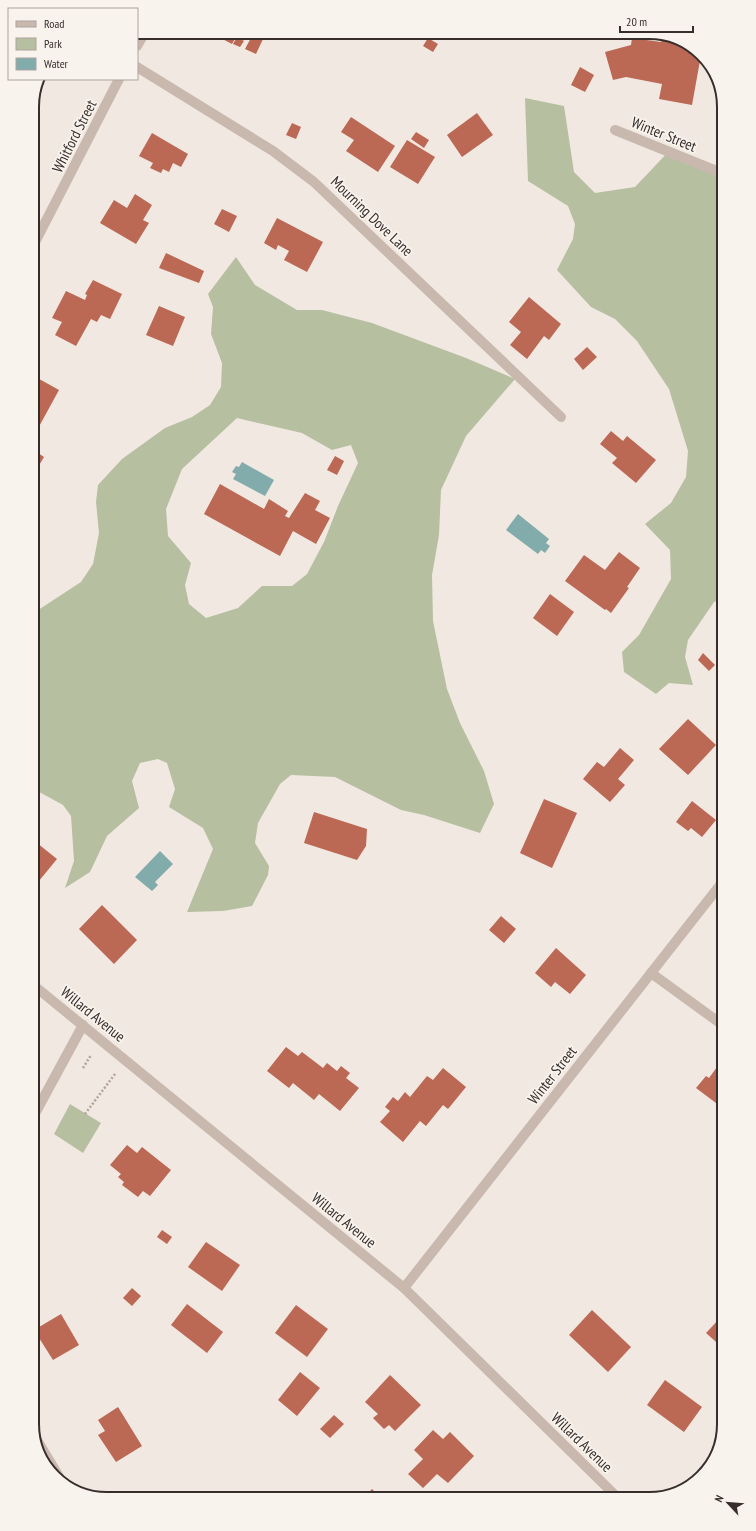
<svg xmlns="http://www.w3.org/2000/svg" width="756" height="1531" font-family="'PT Sans Narrow',sans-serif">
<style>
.green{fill:#b7bfa1;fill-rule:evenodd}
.water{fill:#82acab}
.building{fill:#bb6855}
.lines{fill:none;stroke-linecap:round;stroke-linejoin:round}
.path{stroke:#b4a297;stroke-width:2.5;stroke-dasharray:2 2;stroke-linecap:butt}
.street{stroke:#c8b8ad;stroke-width:10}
.labels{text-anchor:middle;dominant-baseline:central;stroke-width:3.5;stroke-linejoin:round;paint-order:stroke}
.street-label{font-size:15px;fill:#372e2b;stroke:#f9f3ed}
.rim{fill:none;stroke:#372e2b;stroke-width:2}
</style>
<rect width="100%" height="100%" fill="#f1e8e1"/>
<g class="green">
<path d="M525 98 564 106 574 172 595 193 635 187 671 149 724 171V598L714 602 688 640 685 657 693 685 669 683 656 694 624 672 622 652 639 635 671 579 670 550 645 524 671 503 686 477 688 451 669 389 637 341 615 319 591 307 557 270 573 239 575 224 568 206 528 181Z"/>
<path d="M236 257 255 285 297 310H322L372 323 466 358 515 379 466 436 441 490 439 535 432 575 433 621 447 689 460 723 484 771 494 804 480 833 424 815 401 810 335 777 291 775 280 784 258 823 255 843 269 866 268 875 252 906 223 911 187 912 213 849 203 828 169 807 175 789 167 763 158 759 140 763 132 781 139 808 107 836 90 872 65 888 74 861 71 816 63 805 32 788V614L81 582 93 564 99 533 96 502 98 485 122 459 165 428 192 417 210 405 221 387 222 363 211 334 213 307 208 294ZM237 418 302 433 332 450 351 445 358 463 338 506 324 542 307 574 292 586H262L238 608 206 618 189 604 185 585 191 563 168 536 166 509 182 469Z"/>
<path d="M70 1104 101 1123 83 1153 54 1134Z"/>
</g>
<g class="water">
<path d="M242 462 274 480 265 496 233 479 236 474 232 472 236 466 239 467Z"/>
<path d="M518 514 549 539 546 543 550 546 545 553 541 550 538 554 506 530Z"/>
<path d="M160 851 173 864 155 882 158 885 152 891 135 877Z"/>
</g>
<g class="building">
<path d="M209 32H249L245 40 237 35 232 44Z"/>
<path d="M253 34 263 39 256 54 245 49Z"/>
<path d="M237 37 244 41 240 47 233 44Z"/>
<path d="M428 38 438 44 433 52 423 46Z"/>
<path d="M632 38 661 42 663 38 695 47 701 55 692 105 659 99 662 84 626 77 613 80 605 52 631 45Z"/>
<path d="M580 67 594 75 585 92 571 85Z"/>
<path d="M34 98 37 99 32 110V102Z"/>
<path d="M477 113 493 135 462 157 447 135Z"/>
<path d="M351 117 395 146 378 172 346 151 354 140 341 132Z"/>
<path d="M292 123 301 127 296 139 286 135Z"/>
<path d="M416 132 429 140 424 148 411 139Z"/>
<path d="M152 133 188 154 181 167 173 163 169 172 163 169 161 173 150 168 153 163 139 156Z"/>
<path d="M407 140 435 157 418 184 390 167Z"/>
<path d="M135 194 152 205 143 220 149 223 136 244 100 223 114 200 127 208Z"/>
<path d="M222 209 237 216 229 232 214 224Z"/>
<path d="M277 218 323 242 307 272 284 260 289 251 278 245 276 250 264 243Z"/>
<path d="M166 253 204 271 199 283 159 268Z"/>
<path d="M93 280 122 294 110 319 101 315 97 322 91 319 76 346 55 335 62 322 52 318 66 291 85 300 87 295 85 294Z"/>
<path d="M529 297 561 324 549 340 544 336 527 359 510 345 521 332 509 322Z"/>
<path d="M159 306 185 317 173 346 146 335Z"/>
<path d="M587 347 597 357 583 370 574 359Z"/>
<path d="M32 375 59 390 36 432 32 430Z"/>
<path d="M611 431 623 441 627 436 656 460 636 483 612 463 617 458 600 444Z"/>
<path d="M32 449 44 457 38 467 32 464Z"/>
<path d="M335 456 344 461 337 475 327 470Z"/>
<path d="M220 484 264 509 269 499 288 511 285 516 289 518 305 493 320 501 315 510 330 518 316 544 293 531 280 556 204 514Z"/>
<path d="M619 552 640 568 627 587 629 588 611 613 606 609 605 610 565 581 584 555 605 570Z"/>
<path d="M550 594 574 612 557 636 533 618Z"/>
<path d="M703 653 715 665 709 671 698 660Z"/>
<path d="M688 719 716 745 688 775 659 749Z"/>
<path d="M620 748 634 760 618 779 625 785 610 802 583 779 597 762 604 767Z"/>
<path d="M544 799 577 813 552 868 520 853Z"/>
<path d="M692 801 716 820 702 837 691 828 688 831 676 822Z"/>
<path d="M314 812 367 829 366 846 357 860 304 843Z"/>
<path d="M32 839 57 859 34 887 32 885Z"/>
<path d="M102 905 137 940 114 964 79 929Z"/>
<path d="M501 916 516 929 504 943 489 930Z"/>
<path d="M556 948 586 975 570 994 555 982 551 987 535 973Z"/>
<path d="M286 1047 298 1056 302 1052 323 1068 327 1063 337 1071 341 1066 350 1073 346 1078 359 1088 340 1111 319 1094 314 1100 293 1083 289 1088 267 1071Z"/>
<path d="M717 1067 724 1072V1109L696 1088 706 1076 709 1078Z"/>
<path d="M443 1068 466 1087 448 1109 443 1105 426 1126 420 1121 403 1142 380 1122 390 1111 385 1107 393 1097 398 1101 405 1092 410 1097 427 1076 433 1080Z"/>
<path d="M127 1145 137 1153 142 1147 171 1170 150 1196 143 1191 138 1197 122 1185 124 1182 118 1177 121 1174 110 1165Z"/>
<path d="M162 1230 172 1237 167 1244 157 1237Z"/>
<path d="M206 1242 240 1265 222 1291 188 1267Z"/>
<path d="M132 1288 141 1296 132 1306 123 1298Z"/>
<path d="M187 1304 223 1332 207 1353 171 1325Z"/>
<path d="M296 1305 328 1329 307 1357 275 1333Z"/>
<path d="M592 1310 631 1347 608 1372 569 1335Z"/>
<path d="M61 1314 79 1345 53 1360 34 1330Z"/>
<path d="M720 1318 724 1322V1349L706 1333Z"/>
<path d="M300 1372 320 1388 297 1416 278 1400Z"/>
<path d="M390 1375 421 1405 395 1431 389 1425 384 1429 373 1418 378 1414 365 1402Z"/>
<path d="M665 1380 702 1407 684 1432 647 1405Z"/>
<path d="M118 1407 142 1446 116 1462 98 1435 105 1431 98 1420Z"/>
<path d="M334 1415 344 1424 330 1438 320 1429Z"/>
<path d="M433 1430 443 1439 450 1432 474 1456 448 1483 437 1474 423 1488 408 1474 423 1459 414 1450Z"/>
<path d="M716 1449 715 1453 713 1460 709 1456Z"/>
<path d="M372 1489 382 1499H363Z"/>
<path d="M170 1491 176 1499H159Z"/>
<path d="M498 1493 504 1499H493Z"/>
</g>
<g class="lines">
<g class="path">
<path d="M83 1068 91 1055"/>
<path d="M85 1114 115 1074"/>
</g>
<g class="street">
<path d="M137 46 145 32"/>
<path d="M137 67 273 151 314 182 561 417"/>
<path d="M615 130 724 174"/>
<path d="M32 248 119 79"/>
<path d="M651 973 724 1026"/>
<path d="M32 984 404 1288 619 1499"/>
<path d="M32 1119 83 1025"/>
<path d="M404 1288 724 880"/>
<path d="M34 1435 64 1485"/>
</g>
</g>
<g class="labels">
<g class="street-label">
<text transform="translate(664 134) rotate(22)">Winter Street</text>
<text transform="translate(74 136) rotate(-63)">Whitford Street</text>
<text transform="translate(372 216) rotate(44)">Mourning Dove Lane</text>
<text transform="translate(93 1014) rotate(39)">Willard Avenue</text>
<text transform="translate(552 1075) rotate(-52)">Winter Street</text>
<text transform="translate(344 1220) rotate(39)">Willard Avenue</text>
<text transform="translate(582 1442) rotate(44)">Willard Avenue</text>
</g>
</g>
<path d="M0 0H756V1531H0ZM107 39H649A68 68 0 0 1 717 107V1424A68 68 0 0 1 649 1492H107A68 68 0 0 1 39 1424V107A68 68 0 0 1 107 39Z" fill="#f9f3ed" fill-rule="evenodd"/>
<path class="rim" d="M107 39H649A68 68 0 0 1 717 107V1424A68 68 0 0 1 649 1492H107A68 68 0 0 1 39 1424V107A68 68 0 0 1 107 39Z"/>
<rect x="8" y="8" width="130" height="72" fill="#f9f3ed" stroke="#aba49f"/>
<rect x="16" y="21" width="20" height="6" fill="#c8b8ad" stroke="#aba49f"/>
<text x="44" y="28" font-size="12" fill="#372e2b">Road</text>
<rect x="16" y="38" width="20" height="12" fill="#b7bfa1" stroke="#aba49f"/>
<text x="44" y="48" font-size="12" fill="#372e2b">Park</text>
<rect x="16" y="58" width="20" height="12" fill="#82acab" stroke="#aba49f"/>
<text x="44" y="68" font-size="12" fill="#372e2b">Water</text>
<g transform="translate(728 1503) rotate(296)" stroke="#f9f3ed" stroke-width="3" paint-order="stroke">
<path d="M0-3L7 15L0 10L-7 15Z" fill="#372e2b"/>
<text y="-6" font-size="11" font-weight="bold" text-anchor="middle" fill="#372e2b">N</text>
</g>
<path d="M620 26v6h73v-6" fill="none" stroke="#372e2b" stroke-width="2"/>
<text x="626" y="26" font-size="12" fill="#372e2b" stroke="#f9f3ed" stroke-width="3" paint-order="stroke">20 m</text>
</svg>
